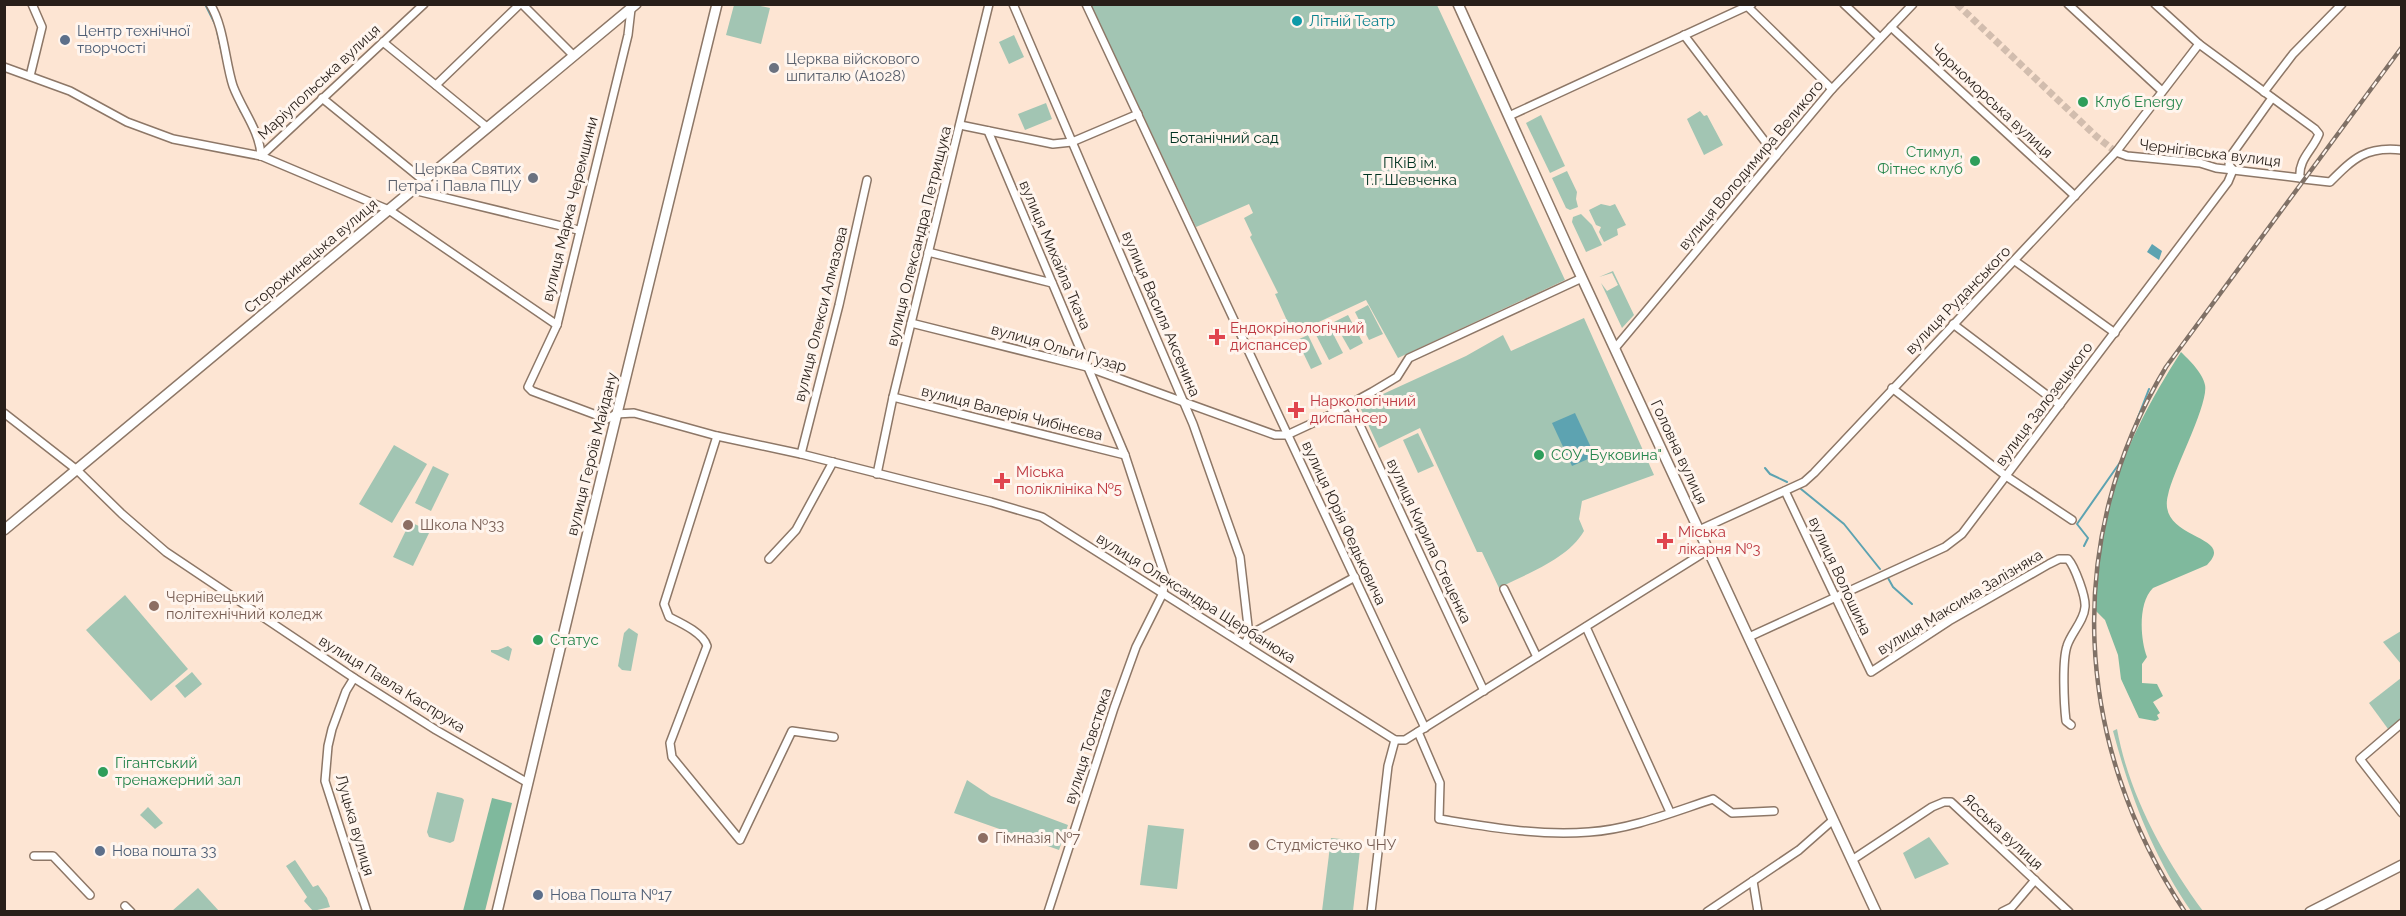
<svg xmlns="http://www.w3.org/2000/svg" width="2406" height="916" font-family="Raleway,sans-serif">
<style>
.green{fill:#a2c5b3}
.forest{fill:#7fb99d}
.water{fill:#5da3b1}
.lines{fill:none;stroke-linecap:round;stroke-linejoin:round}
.stream{stroke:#5da3b1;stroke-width:2}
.minor-tunnel{stroke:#d2bdae;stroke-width:7;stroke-dasharray:7 3.5;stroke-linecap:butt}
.minor-casing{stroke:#8d7767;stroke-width:10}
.major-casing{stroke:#8d7767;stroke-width:12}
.minor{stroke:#fff;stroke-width:7}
.major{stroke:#fff;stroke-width:9}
.rail-casing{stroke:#807166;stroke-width:4.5}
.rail{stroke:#fff5ee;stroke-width:2;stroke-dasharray:7;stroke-linecap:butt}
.culture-dot{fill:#0f9aa8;stroke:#fff5ee;stroke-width:2}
.service-dot{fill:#5c6f8a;stroke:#fff5ee;stroke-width:2}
.worship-dot{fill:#6b7280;stroke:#fff5ee;stroke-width:2}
.leisure-dot{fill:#2e9e5b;stroke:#fff5ee;stroke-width:2}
.health-dot{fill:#e0444e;stroke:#fff5ee;stroke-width:2}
.education-dot{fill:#8d6e63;stroke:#fff5ee;stroke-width:2}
.labels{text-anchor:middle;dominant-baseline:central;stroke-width:6;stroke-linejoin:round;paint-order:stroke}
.culture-label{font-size:15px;fill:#0d838f;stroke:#fff5ee;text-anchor:start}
.service-label{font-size:15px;fill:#4e5e75;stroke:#fff5ee;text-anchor:start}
.worship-label{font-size:15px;fill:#5b616d;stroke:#fff5ee;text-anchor:start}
.street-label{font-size:15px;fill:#281f19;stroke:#fff5ee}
.leisure-label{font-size:15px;fill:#27864d;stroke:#fff5ee;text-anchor:start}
.park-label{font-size:15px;fill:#003321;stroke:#fff5ee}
.health-label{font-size:15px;fill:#be3a42;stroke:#fff5ee;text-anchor:start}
.education-label{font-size:15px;fill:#785e54;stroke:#fff5ee;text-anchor:start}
</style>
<rect width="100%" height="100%" fill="#fde5d3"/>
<g class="green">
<path d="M734 5H756L770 8 761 44 726 35Z"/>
<path d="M1091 5H1437L1565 280 1398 358 1366 300 1293 334 1275 294 1278 293 1250 237 1252 235 1244 218 1253 213 1249 204 1196 227Z"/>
<path d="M1014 35 1024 57 1009 64 999 42Z"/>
<path d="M1046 103 1052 119 1025 130 1018 114Z"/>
<path d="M1700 111 1704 116 1707 115 1723 145 1704 155 1687 119Z"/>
<path d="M1541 115 1565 166 1550 173 1526 123Z"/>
<path d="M1567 171 1577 192 1576 199 1578 207 1570 210 1566 208 1552 178Z"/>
<path d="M1601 204 1610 206 1615 204 1626 225 1617 229 1618 235 1604 242 1599 232 1601 227 1596 225 1589 210Z"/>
<path d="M1581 214 1592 225 1602 245 1586 252 1572 222 1573 217Z"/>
<path d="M1613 271 1634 315 1622 328 1601 283 1607 291 1618 285 1612 273 1599 277Z"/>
<path d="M1368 305 1383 334 1369 340 1355 312Z"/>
<path d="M1348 315 1363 343 1350 350 1334 322Z"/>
<path d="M1584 318 1654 475 1582 501 1579 519 1584 531C1568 559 1528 573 1499 588L1482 552H1477L1420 428 1379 448 1359 405 1466 356 1503 335 1511 351Z"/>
<path d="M1328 324 1343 353 1329 360 1314 331Z"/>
<path d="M1308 335 1322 364 1311 369 1297 340Z"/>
<path d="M1418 433 1434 466 1418 473 1403 440Z"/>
<path d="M394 445 427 464 392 523 359 504Z"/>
<path d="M433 466 449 474 431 511 415 503Z"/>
<path d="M410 522 430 531 413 566 393 557Z"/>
<path d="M125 595 188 669 151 701 86 630Z"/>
<path d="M629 628 638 634 631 671 622 670 618 666 624 633Z"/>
<path d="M2401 631V664L2383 642Z"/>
<path d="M508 646 512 649 509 661 491 652V650H498Z"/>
<path d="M192 672 202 684 185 698 175 686Z"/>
<path d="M2401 678V724L2391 733 2369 703Z"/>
<path d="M2117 729C2129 795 2164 858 2203 911H2191C2153 856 2130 795 2113 731Z"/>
<path d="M967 780 991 796 1068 825 1059 850 954 813Z"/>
<path d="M437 792 462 798 464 800 454 841 450 843 429 837 427 832Z"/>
<path d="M148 807 163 823 155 829 140 815Z"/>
<path d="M1148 825 1184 829 1177 889 1140 885Z"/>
<path d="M1929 837 1949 864 1915 879 1903 853Z"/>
<path d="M1331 838 1361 841 1353 911H1322Z"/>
<path d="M295 860 313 887 318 885 327 898 330 907 313 911 304 901 307 897 286 866Z"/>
<path d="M198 888 219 911H172Z"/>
</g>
<g class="forest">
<path d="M2181 352C2189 360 2203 373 2205 385 2209 404 2173 471 2168 495 2156 541 2238 534 2207 565L2153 588C2138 602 2140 639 2147 657L2142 664V683L2157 684 2163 696 2153 702 2160 713 2157 715 2159 719 2155 721 2139 718 2121 679 2118 655 2105 620 2093 608C2097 574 2100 538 2109 504 2124 449 2150 400 2181 352Z"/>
<path d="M492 798 512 803 485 911H463Z"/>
</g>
<g class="water">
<path d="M2152 244 2162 251 2159 260 2147 252Z"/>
<path d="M1575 413 1595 456 1572 466 1552 423Z"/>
</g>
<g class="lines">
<g class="stream">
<path d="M205 4 216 26"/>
<path d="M217 31 227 76"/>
<path d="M236 101 241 112"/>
<path d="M1765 468 1770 474 1787 482"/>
<path d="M1801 489 1844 524 1880 569"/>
<path d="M2084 546 2088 538 2077 524 2121 461 2149 389"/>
<path d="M1888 578 1893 587 1912 604"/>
</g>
<path class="minor-tunnel" d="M1957 4 2097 137 2116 152"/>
<defs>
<g id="minor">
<path d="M210 4C224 26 225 61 233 86 242 110 260 131 261 156"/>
<path d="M522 4 573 55"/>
<path d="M1013 4 1193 424 1240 557 1249 635 1245 644"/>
<path d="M1086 4 1425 728"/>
<path d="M1844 4 1880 38"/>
<path d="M2068 4 2162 91"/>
<path d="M2155 4 2199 44 2315 129 2319 134C2313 150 2298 159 2300 178L2303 179 2330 182C2354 158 2366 146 2402 150"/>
<path d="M1748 7 1832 89"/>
<path d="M631 9 628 35 557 325 528 387 532 391 607 419 616 414 634 413 717 436 801 454 991 502 1042 517 1395 740H1405L1708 550"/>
<path d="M1891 27 2075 196"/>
<path d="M1684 35 1776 156"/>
<path d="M383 42 488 128"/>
<path d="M4 67 70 91 127 122 173 139 261 156 389 210 557 325"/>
<path d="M30 76 42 27 32 4"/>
<path d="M436 85 520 4"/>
<path d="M2264 92 2293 54 2342 4"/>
<path d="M322 98 423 180"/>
<path d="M1509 116 1752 4"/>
<path d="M960 125 1053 144 1072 142 1138 114"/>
<path d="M988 131 1125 455 1165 577 1163 593 1136 647 1114 708 1048 912"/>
<path d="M2116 152 2127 156 2200 163 2216 168 2300 178"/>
<path d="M261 156 424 4"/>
<path d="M413 190 578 230"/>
<path d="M928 252 1052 283"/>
<path d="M2015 261 2115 333"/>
<path d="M911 323 1087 367 1275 435H1287L1330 415 1372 392 1397 377 1409 358 1582 278"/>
<path d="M1953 324 2060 405"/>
<path d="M1616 347 1832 89 1913 4"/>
<path d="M1892 388 2006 476 2072 520"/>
<path d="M893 397 1125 455"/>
<path d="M1350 404 1484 691"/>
<path d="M4 413 77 470 122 514 166 552 354 678 436 730 528 783"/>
<path d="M717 436 664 604 669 617C681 623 703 633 707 646L670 743 672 757 740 840 792 731 834 737"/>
<path d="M801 454 839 305 867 180"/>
<path d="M877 474 893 397 989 4"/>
<path d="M1785 491 1871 672 1949 621 2049 564 2059 559H2068C2075 567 2086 597 2085 607 2084 621 2071 633 2067 646 2062 661 2064 704 2066 721L2071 725"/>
<path d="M1699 530 1804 482 1814 473 2116 152 2199 44"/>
<path d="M769 559 796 530 833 462"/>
<path d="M1504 589 1537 657"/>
<path d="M1586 627 1670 812"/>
<path d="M1249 635 1355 577"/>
<path d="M1749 637 1945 547 1962 534 2228 182 2233 170 2229 165 2230 157 2272 98"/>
<path d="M354 678 346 691 332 729 328 746 325 781 367 912"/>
<path d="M2402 723 2360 759 2402 813"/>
<path d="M1418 732 1440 783 1439 819C1489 827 1538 836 1589 832 1632 829 1673 812 1713 799L1732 813 1774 811"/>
<path d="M34 856H53L90 895"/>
<path d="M1852 860 1932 807 1944 802H1951L2069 912"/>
<path d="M1753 881 1758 912"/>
<path d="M125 906 131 912"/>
<path d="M1371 912 1388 766 1395 740"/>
<path d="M1707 912 1799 850 1833 820"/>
<path d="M2002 912 2012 907 2035 880"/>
</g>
<g id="major">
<path d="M1458 4 1574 261 1876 912"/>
<path d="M4 530 636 4"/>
<path d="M497 912 586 540 717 4"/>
<path d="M2310 912 2402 865"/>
</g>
</defs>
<use href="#minor" class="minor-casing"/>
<use href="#major" class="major-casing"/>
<use href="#minor" class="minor"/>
<use href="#major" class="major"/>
<defs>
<path id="rail" d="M2185 912C2073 744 2062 540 2166 367L2402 47"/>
</defs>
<use href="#rail" class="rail-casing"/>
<use href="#rail" class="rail"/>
</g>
<circle class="culture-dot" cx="1297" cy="21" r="6"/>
<g class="service-dot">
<circle cx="65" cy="40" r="6"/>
<circle cx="100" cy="851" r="6"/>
<circle cx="538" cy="895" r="6"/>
</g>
<g class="worship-dot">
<circle cx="774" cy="68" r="6"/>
<circle cx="533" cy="178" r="6"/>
</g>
<g class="leisure-dot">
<circle cx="2083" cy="102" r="6"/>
<circle cx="1975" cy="161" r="6"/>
<circle cx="1539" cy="455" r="6"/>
<circle cx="538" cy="640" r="6"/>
<circle cx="103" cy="772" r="6"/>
</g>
<g class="health-dot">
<path d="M1214 328h6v6h6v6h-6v6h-6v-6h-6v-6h6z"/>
<path d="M1293 401h6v6h6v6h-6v6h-6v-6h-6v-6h6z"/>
<path d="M999 472h6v6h6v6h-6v6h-6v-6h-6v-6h6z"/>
<path d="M1662 532h6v6h6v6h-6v6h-6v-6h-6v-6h6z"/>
</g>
<g class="education-dot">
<circle cx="408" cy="525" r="6"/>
<circle cx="154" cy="606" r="6"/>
<circle cx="983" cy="838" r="6"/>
<circle cx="1254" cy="845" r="6"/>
</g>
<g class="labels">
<g class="culture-label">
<text x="1309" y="21">Літній Театр</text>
</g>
<g class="service-label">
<text x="77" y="31">Центр технічної<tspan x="77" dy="17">творчості</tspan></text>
<text x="112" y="851">Нова пошта 33</text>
<text x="550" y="895">Нова Пошта №17</text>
</g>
<g class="worship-label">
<text x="786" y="59">Церква війскового<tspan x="786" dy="17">шпиталю (А1028)</tspan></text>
<text x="521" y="169" text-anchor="end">Церква Святих<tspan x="521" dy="17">Петра і Павла ПЦУ</tspan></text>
</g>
<g class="street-label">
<text transform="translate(319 82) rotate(-43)">Маріупольська вулиця</text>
<text transform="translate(1992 101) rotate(43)">Чорноморська вулиця</text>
<text transform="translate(2210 153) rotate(7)">Чернігівська вулиця</text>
<text transform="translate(1751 165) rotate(-50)">вулиця Володимира Великого</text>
<text transform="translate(570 209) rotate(-76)">вулиця Марка Черемшини</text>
<text transform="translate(919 236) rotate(-76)">вулиця Олександра Петрищука</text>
<text transform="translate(1055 255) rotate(67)">вулиця Михайла Ткача</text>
<text transform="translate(311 256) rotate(-40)">Сторожинецька вулиця</text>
<text transform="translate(1958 300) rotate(-46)">вулиця Руданського</text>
<text transform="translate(821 314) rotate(-76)">вулиця Олекси Алмазова</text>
<text transform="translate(1161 314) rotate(67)">вулиця Василя Аксенина</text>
<text transform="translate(1059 348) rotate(16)">вулиця Ольги Гузар</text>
<text transform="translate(2044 404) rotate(-53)">вулиця Залозецького</text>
<text transform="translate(1012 413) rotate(14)">вулиця Валерія Чибінєєва</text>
<text transform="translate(1679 452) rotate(65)">Головна вулиця</text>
<text transform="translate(592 454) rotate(-76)">вулиця Героїв Майдану</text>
<text transform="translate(1344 523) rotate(65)">вулиця Юрія Федьковича</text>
<text transform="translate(1429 541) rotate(65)">вулиця Кирила Стеценка</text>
<text transform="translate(1840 576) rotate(65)">вулиця Волошина</text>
<text transform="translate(1196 598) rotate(32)">вулиця Олександра Щербанюка</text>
<text transform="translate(1960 602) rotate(-31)">вулиця Максима Залізняка</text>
<text transform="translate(392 684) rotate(32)">вулиця Павла Каспрука</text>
<text transform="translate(1088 746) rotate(-72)">вулиця Товстюка</text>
<text transform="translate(355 825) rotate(74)">Луцька вулиця</text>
<text transform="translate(2003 832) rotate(43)">Ясська вулиця</text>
</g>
<g class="leisure-label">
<text x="2095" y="102">Клуб Energy</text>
<text x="1963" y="152" text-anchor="end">Стимул,<tspan x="1963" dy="17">Фітнес клуб</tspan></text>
<text x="1551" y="455">СОУ "Буковина"</text>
<text x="550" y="640">Статус</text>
<text x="115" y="763">Гігантський<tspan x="115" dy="17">тренажерний зал</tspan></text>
</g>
<g class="park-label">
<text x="1224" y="138">Ботанічний сад</text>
<text x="1410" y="163">ПКіВ ім.<tspan x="1410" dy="17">Т.Г.Шевченка</tspan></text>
</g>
<g class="health-label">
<text x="1230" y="328">Ендокрінологічний<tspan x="1230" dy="17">диспансер</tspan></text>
<text x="1310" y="401">Наркологічний<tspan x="1310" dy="17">диспансер</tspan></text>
<text x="1016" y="472">Міська<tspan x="1016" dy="17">поліклініка №5</tspan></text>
<text x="1678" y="532">Міська<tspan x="1678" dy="17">лікарня №3</tspan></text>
</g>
<g class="education-label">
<text x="420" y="525">Школа №33</text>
<text x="166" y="597">Чернівецький<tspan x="166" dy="17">політехнічний коледж</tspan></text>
<text x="995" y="838">Гімназія №7</text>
<text x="1266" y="845">Студмістечко ЧНУ</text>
</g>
</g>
<rect width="2406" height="916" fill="none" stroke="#281f19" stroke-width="12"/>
</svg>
